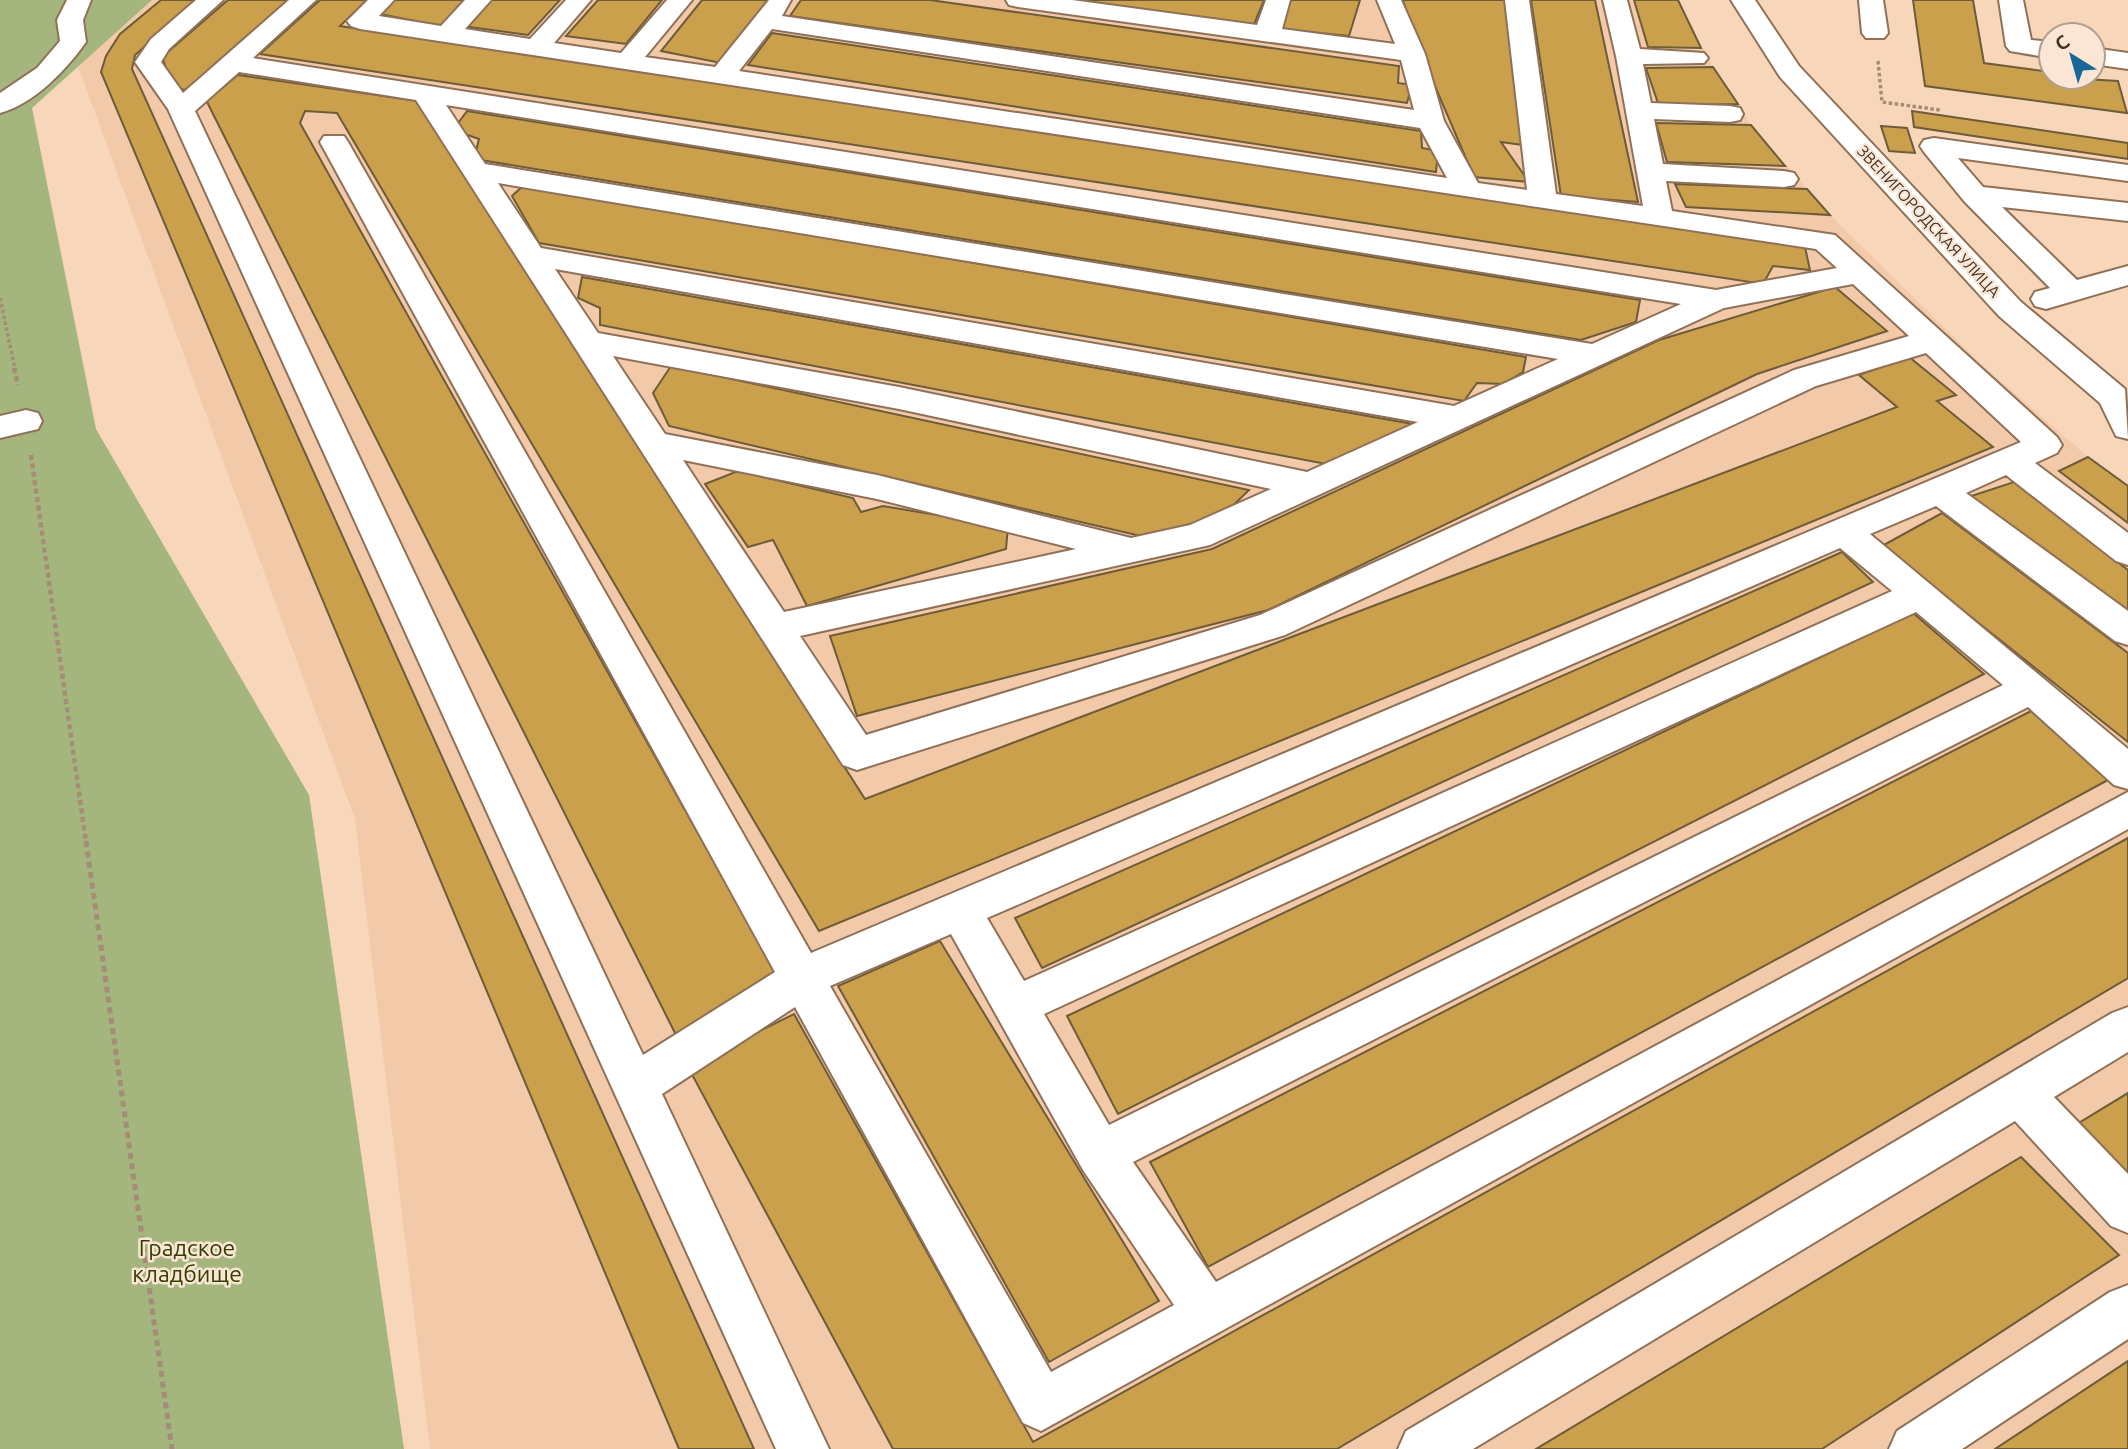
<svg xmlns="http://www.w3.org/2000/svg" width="2128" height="1449" font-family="Ubuntu,sans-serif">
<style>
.built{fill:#f2caa9}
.green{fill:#a4b57d}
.building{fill:#caa04d;stroke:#6d5b3a;stroke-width:2}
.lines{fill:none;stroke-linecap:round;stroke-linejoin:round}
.minor-casing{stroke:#8f7157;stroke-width:4}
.path-far2{stroke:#a48c76;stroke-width:3.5;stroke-dasharray:3.5 2.5;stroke-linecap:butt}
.path-far1{stroke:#a48c76;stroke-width:4.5;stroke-dasharray:5 3.5;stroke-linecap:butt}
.path{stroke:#a48c76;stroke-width:5;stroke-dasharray:6 4.5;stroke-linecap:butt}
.minor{fill:#fff;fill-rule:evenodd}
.labels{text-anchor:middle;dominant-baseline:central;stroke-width:5;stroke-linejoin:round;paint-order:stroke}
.far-street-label{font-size:16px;fill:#403327;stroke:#fbe6d5}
.near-park-label{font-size:23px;fill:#323f00;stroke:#fbe6d5}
</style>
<rect width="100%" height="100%" fill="#f8d6b9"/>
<path class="built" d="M149 0H1678L1713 67 1751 125 1830 215 1980 363 2088 457 2128 486V1449H430L355 819 76 61Z"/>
<path class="green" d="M0 0H152L32 108 96 429 309 795 404 1449H0Z"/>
<g class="building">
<path d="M161 0H198L135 55 132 69 754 1449H679L101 72 106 56 120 34Z"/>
<path d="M228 0H292L192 90 174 89 162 57Z"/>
<path d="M320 0H367L340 26 1805 247 1810 270 1773 266 1763 284 260 54Z"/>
<path d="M394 0H466L440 26 380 14Z"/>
<path d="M487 0H560L528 35 462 26Z"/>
<path d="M598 0H662L626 44 566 36Z"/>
<path d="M702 0H768L721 63 661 51Z"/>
<path d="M801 0H930L1399 66 1398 83 1412 85 1407 103 790 16Z"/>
<path d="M1062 0H1264L1253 27Z"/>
<path d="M1291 0H1360L1349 36 1280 29Z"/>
<path d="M1403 0H1505L1523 145 1501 142 1529 182 1474 177 1413 35Z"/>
<path d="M1531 0H1595L1638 202 1561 196Z"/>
<path d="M1634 0H1678L1701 48 1648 47Z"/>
<path d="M1913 0H1973L1984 63 2051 72V77L2118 81 2127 113 1925 86Z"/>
<path d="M772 33 1421 131 1422 148 1438 151 1436 172 748 65Z"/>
<path d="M1713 67 1738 104 1659 106 1646 68Z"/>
<path d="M238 75 418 101 865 799 1897 407 1859 375 1909 357 1956 395 1937 401 1993 447 819 931 337 113 305 111 300 123 778 976 677 1037 206 100Z"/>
<path d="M467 111 1640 300 1636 322 1581 340 474 159 479 139 453 130Z"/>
<path d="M1912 111 2128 143V159L1914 127Z"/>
<path d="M1656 123 1751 125 1785 166 1667 162Z"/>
<path d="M1881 126 1907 128 1915 153 1889 151Z"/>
<path d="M1675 184 1807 189 1830 215 1686 207Z"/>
<path d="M523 186 1526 357 1523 372 1503 384 1477 383 1464 401 539 243 512 196Z"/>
<path d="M582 277 1413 424 1326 464 600 325V308L578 298Z"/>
<path d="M1835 287 1887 331 1757 374 1268 610 857 716 830 636 1212 549 1659 340Z"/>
<path d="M671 366 1249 490 1223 515 1145 537 669 426 653 393Z"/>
<path d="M2088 457 2128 486V523L2059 471Z"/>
<path d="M738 471 853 498 861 512 883 506 1008 527 1006 549 807 606 773 540 748 547 705 484Z"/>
<path d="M2014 482 2128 570V612L1968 497Z"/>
<path d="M1942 513 2128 653V742L1882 546Z"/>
<path d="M1842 552 1873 582 1042 968 1015 918Z"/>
<path d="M1913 613 1984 674 1118 1114 1067 1016Z"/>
<path d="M2031 711 2108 780 1208 1267 1150 1162Z"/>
<path d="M2128 838V978L1337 1449H893L688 1067 794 1014 1033 1442Z"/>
<path d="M940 941 1159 1301 1049 1362 838 986Z"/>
<path d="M2128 1093V1201L2064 1132Z"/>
<path d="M2021 1157 2119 1255 1822 1449H1536Z"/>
<path d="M2128 1361V1449H1995Z"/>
</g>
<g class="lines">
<defs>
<g id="minor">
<path d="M67 0H91L83 20 86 42C66 70 34 104 0 113V93L37 68 60 41 57 20Z"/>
<path d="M196 0H223L169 49 161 62 183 93 289 0H316L253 58 1716 290 1837 268 1816 249 360 29 351 26 347 21 368 0H394L379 16 441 26 465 0H491L465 29 530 39 566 0H591L554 43 621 53 667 0H692L645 57 715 67 769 0H791L782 16 1414 110 1401 60 1018 7 1009 5 1006 0H1072L1257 25 1266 0H1290L1282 29 1395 44 1377 0H1401L1425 54 1444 121 1478 183 1527 190 1505 0H1529L1556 194 1643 206 1616 56 1603 0H1627L1640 49 1704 53 1708 58 1704 63 1643 64 1651 103 1730 106 1740 108 1743 114 1740 120 1730 122 1654 119 1663 164 1784 171 1794 173 1798 179 1794 185 1784 187 1666 181 1672 211 1835 235 2057 437 2062 445 2057 453 2035 463 2128 533V565L2116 561 2006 475 1966 493 2128 611V645L2115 641 1936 506 1870 534 2128 749V789L2114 785 2028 707 1133 1162 1216 1282 2128 792V829L1041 1431 1023 1423 795 1007 662 1094 829 1449H776L168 109 135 62 151 39ZM772 29 1420 128 1447 178 739 71ZM239 72 416 100 843 765 857 770 1285 635 1816 386 1926 353 2021 442 811 953 348 142 344 136H324L320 142 775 972 643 1055 195 111ZM446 105 1681 304 1592 344 485 164ZM498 183 1558 359 1454 406 541 248ZM555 269 1418 422 1307 472 899 387 598 333ZM1853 284 1909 336 1794 370 1260 615 866 735 800 636 1210 545 1724 308ZM613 356 899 409 1271 489 1190 525 1131 538 877 475 665 434ZM683 460 877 499 1076 549 784 612ZM1840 548 1892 591 1024 981 987 918ZM1916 612 2003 685 1109 1125 1044 1014ZM951 934 1083 1170 1174 1305 1051 1372 830 986Z"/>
<path d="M1731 0H1755L1799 66 2021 302 2125 389 2128 439 2116 436 2100 403 1999 316 1780 77Z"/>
<path d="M1859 0H1883L1888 33 1884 38H1866L1862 33Z"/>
<path d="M1999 0H2023L2031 40 2051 42V58L2010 51 2006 46Z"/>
<path d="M2093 48 2128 53V69L2093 64Z"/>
<path d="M1934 138 2128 165V181L1958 158 1983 187 2128 203V221L2002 207 2077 280 2128 266V285L2046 309 2035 306 2031 299 2035 292 2050 288 1964 201 1924 152 1920 146 1924 140Z"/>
<path d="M26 410 38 413 42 421 38 429 0 438V416Z"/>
<path d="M2128 1007V1052L2054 1097 2128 1174V1233L2111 1226 2015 1121 1473 1449H1398L1406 1431 2112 1013Z"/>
<path d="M2128 1285V1339L1962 1449H1889L1897 1431 2110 1292Z"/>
</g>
</defs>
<use href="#minor" class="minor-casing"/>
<g class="path-far2">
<path d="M1878 61 1882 102 1940 110"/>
<path d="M0 298 15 369"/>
</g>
<g class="path-far1">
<path d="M14 368 18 385"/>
<path d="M31 455 86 842"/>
</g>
<path class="path" d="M86 841 172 1449"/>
<use href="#minor" class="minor"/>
</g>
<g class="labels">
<g class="far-street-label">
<text transform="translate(1929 221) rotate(47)">ЗВЕНИГОРОДСКАЯ УЛИЦА</text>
</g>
<g class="near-park-label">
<text x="187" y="1247">Градское<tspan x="187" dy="26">кладбище</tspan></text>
</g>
</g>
<g transform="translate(2072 56) rotate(323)"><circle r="33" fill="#fbe6d5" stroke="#b09e8f" stroke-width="2"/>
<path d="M0-5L12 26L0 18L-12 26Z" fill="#176899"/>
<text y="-10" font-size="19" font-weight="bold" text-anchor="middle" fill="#403327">С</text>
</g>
</svg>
